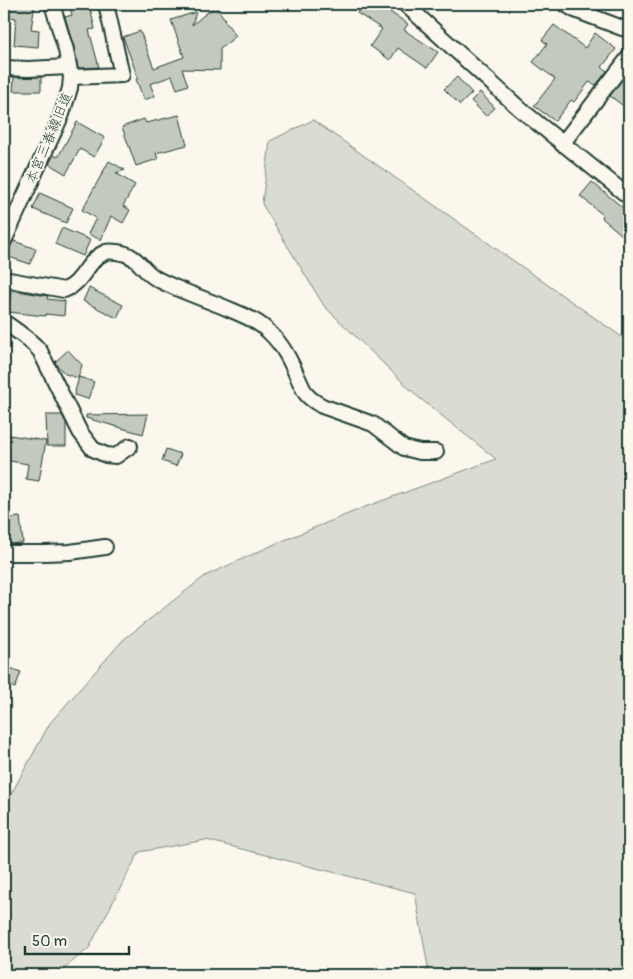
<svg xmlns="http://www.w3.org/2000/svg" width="633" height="979" font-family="Pangolin,'Klee One',sans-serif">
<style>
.green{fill:#dbdcd1;stroke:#7d8c82}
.building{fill:#c4c9be;stroke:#1f3d34}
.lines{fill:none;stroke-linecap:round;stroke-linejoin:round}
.minor-casing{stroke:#1f3d34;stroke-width:18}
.minor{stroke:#fbf7ec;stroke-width:14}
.labels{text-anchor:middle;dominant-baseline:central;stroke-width:4;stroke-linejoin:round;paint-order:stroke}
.street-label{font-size:14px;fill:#1f3d34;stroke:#fbf7ec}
</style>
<rect width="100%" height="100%" fill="#fbf7ec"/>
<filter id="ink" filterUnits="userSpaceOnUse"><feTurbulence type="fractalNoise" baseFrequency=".02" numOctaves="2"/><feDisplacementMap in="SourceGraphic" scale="10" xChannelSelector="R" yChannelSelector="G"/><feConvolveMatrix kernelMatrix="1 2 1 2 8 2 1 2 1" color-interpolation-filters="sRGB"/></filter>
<g filter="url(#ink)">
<path class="green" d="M313 120 629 342V975H425L428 967 415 893 206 840 139 852 89 948 56 975H4V807L50 723 123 640 205 576 275 544 365 507 496 459 417 396 324 306 262 204 270 141Z"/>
<g class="building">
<path d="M4 4H35L31 29 39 30 38 47 14 45 16 18 4 16Z"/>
<path d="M69 4H89L95 29 89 30 99 67 78 68 74 47 65 17 72 15Z"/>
<path d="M363 4H382L392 10 390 12 408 24 404 30 438 52 427 68 398 48 390 60 370 46 382 29 357 13Z"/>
<path d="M215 6 225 19 224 20 236 36 220 49V70L182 69 188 85 177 89 172 76 150 84 155 96 144 100 136 79 138 78 123 37 140 31 154 68 184 57 171 20 196 12 192 25Z"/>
<path d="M554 25 585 48 595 33 616 49 602 67 607 71 596 85 589 82 574 102 571 100 555 121 534 106 555 79 533 62 547 44 542 40Z"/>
<path d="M629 71V110L610 96Z"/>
<path d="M14 77H41V91H13Z"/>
<path d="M457 77 472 93 460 105 444 89Z"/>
<path d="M480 92 495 108 486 116 471 101Z"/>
<path d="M179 115 187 145 156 153 158 159 136 166 122 127 144 119 146 123Z"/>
<path d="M77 122 105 138 94 157 80 149 66 174 49 164 54 155 58 157Z"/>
<path d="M109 161 125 170 116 173 135 185 123 206 130 210 123 223 111 216 101 240 88 234 96 218 82 210Z"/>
<path d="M592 182 629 213V241L602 218 603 215 580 196Z"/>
<path d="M40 193 73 208 66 223 33 209Z"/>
<path d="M62 228 90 240 83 256 55 244Z"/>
<path d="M14 241 36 249 30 264 6 256 9 248Z"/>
<path d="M89 288 123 305 117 318 83 301Z"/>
<path d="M11 290 48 296 47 299 65 301 64 316 46 314 45 316 8 312Z"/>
<path d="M68 350 82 365 78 378 65 374 57 365 55 362Z"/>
<path d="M79 377 94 382 88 399 74 395Z"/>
<path d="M148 414 143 434 86 418V415Z"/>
<path d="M46 415H62L66 423V446H47Z"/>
<path d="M4 434 46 441 39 481 26 479 28 464 4 460Z"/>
<path d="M166 449 181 454 176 466 162 461Z"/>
<path d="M20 517 23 543 7 544 5 519Z"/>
<path d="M4 666 21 672 15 688 4 684Z"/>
</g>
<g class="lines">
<defs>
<g id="minor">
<path d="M405 4 520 109 628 196 629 194"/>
<path d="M565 4 575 10 622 28 629 29"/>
<path d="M4 68 28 69 69 67"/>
<path d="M71 77 122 75 106 4"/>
<path d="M562 144 629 57"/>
<path d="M4 241 62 114 70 88 71 77 66 50 52 4"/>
<path d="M4 279 64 290C83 284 87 259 106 252 109 251 114 252 117 252 140 255 140 270 157 279 178 290 202 298 224 307 240 314 258 320 270 333 283 345 291 362 298 378 301 384 303 390 307 395 311 400 317 403 322 406L373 424 404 448 420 452H436"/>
<path d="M4 322C17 331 30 339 40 351L80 432 93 449 106 455 116 456 130 446"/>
<path d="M4 553H45L70 552 105 547"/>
</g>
</defs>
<use href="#minor" class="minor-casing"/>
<use href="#minor" class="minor"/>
</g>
</g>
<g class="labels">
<g class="street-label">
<text transform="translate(49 138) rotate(-67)">本宮三春線旧道</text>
</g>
</g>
<rect width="633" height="979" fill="none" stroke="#fbf7ec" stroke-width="20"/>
<rect x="10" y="10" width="613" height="959" fill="none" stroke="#1f3d34" stroke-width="2" filter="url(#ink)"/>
<path d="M25 946v8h104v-8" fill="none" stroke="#1f3d34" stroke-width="2.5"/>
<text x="32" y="946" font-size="15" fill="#1f3d34" stroke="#fbf7ec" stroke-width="4" paint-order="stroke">50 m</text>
</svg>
